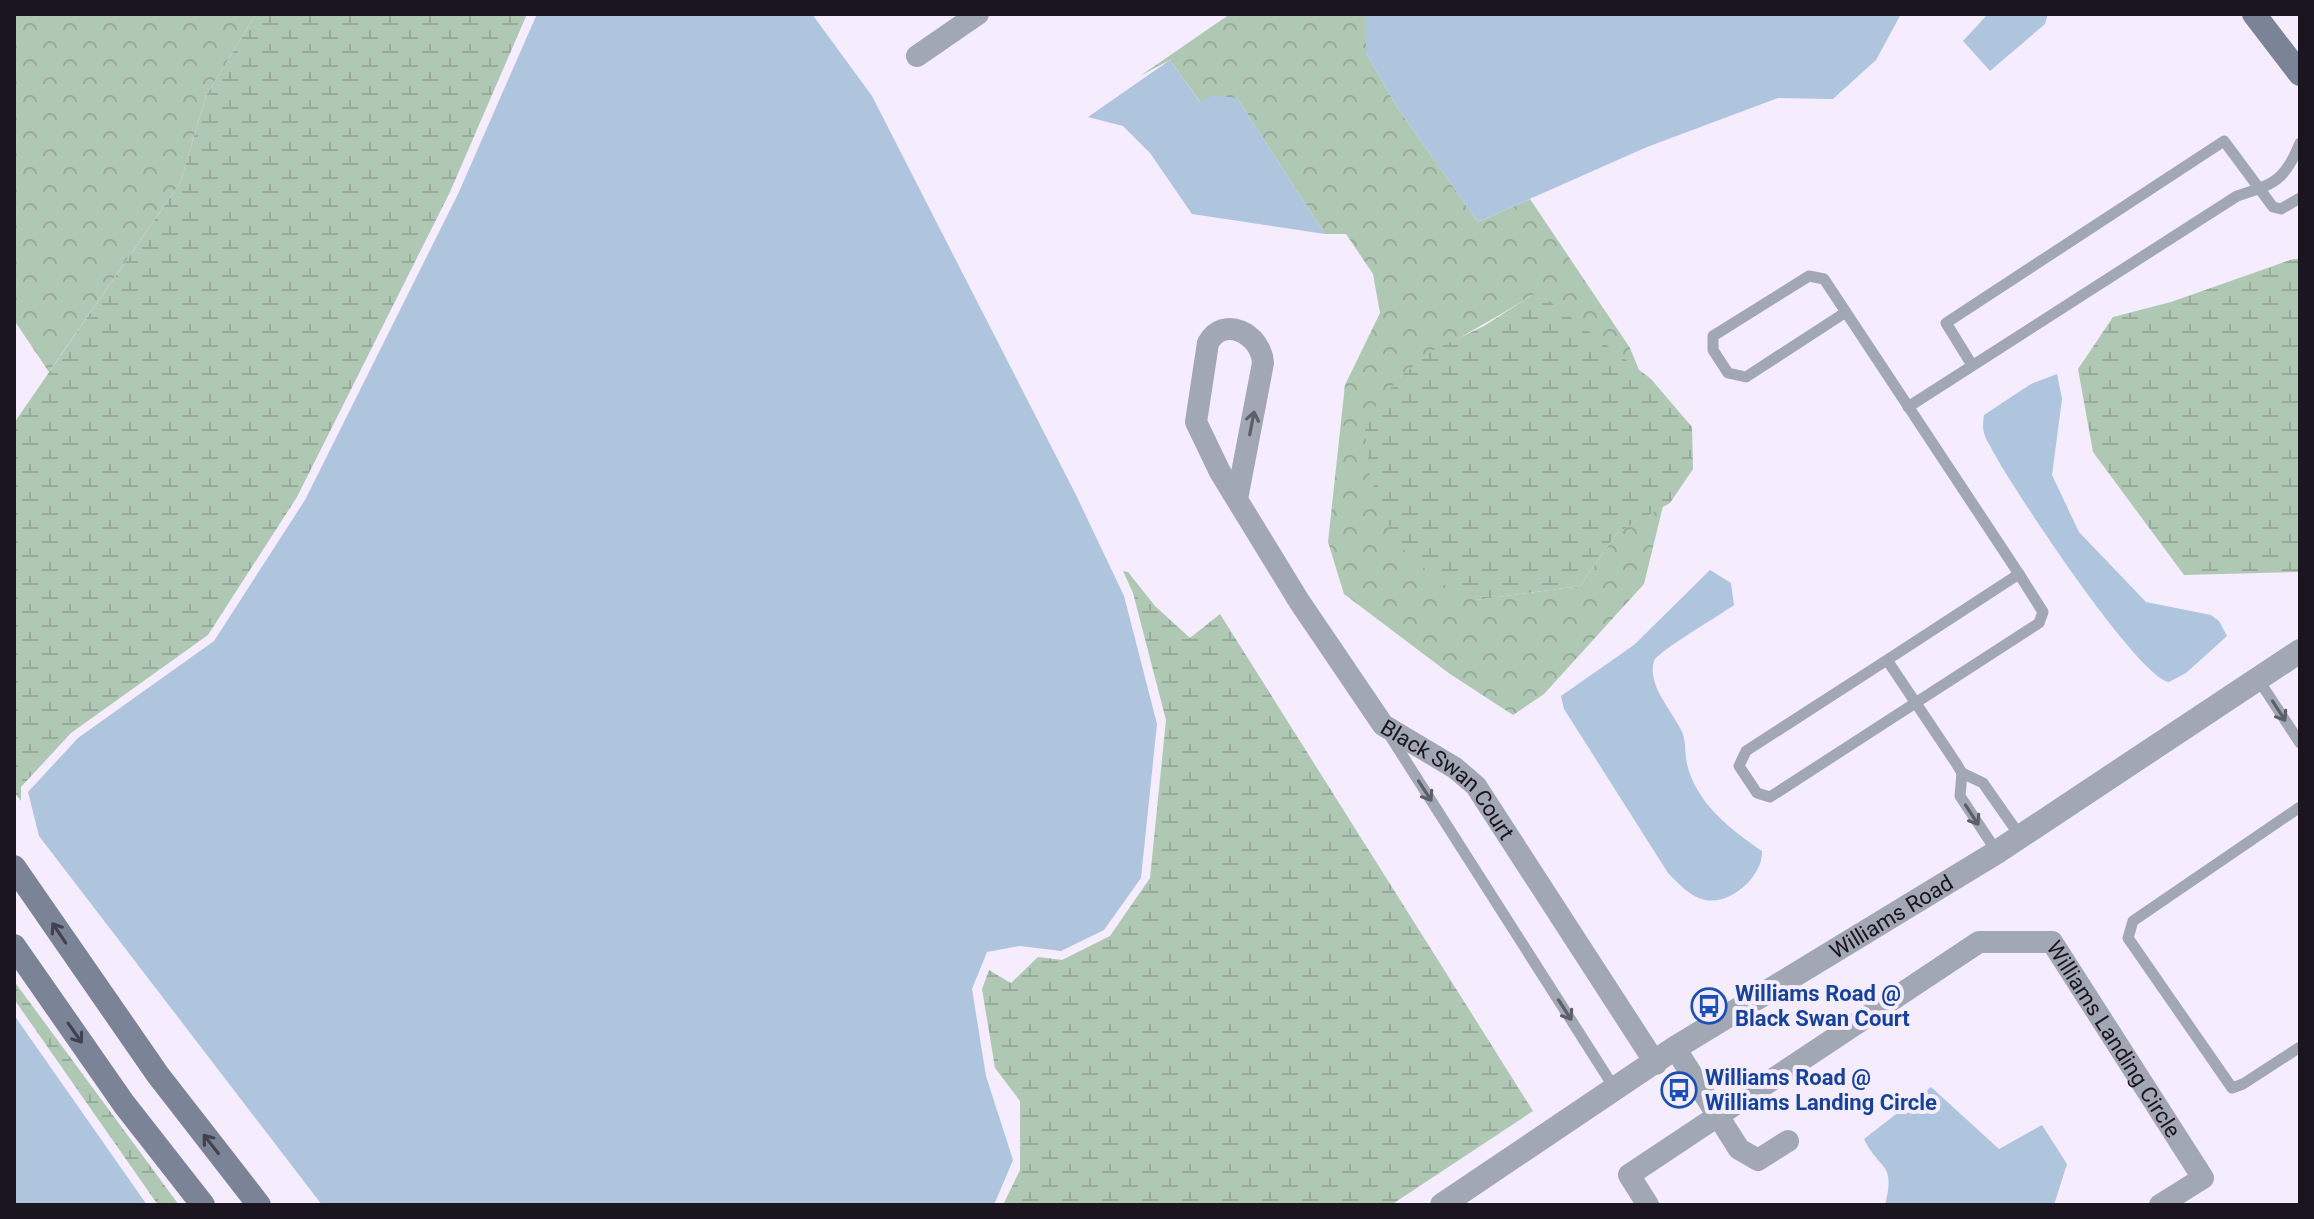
<svg xmlns="http://www.w3.org/2000/svg" width="2314" height="1219" font-family="Roboto,sans-serif">
<style>
.forest{fill:url(#forest-crowns)}
.wetland{fill:url(#wetland-marsh)}
.water{fill:#afc5de}
.lines{fill:none;stroke-linecap:round;stroke-linejoin:round}
.service{stroke:#a1a7b3;stroke-width:11}
.minor{stroke:#a1a7b3;stroke-width:22}
.tertiary{stroke:#a1a7b3;stroke-width:24}
.secondary{stroke:#7b8496;stroke-width:24}
.oneway{stroke:#5e5e69}
.oneway2{stroke:#41414f}
.labels{text-anchor:middle;dominant-baseline:central;stroke-width:8;stroke-linejoin:round;paint-order:stroke}
.street-label{font-size:22px;fill:#1a151f;stroke:#f5ecfd}
.transit-label{font-size:22px;font-weight:bold;fill:#164399;stroke:#f5ecfd;text-anchor:start}
</style>
<defs>
<pattern id="forest-crowns" width="20" height="18" patternUnits="userSpaceOnUse" patternTransform="scale(2)"><rect width="20" height="18" fill="#afc8b4"/><path d="M2 6a3 3 0 1 1 6 0M12 15a3 3 0 1 1 6 0" fill="none" stroke="#96ab9a"/></pattern>
<pattern id="wetland-marsh" width="20" height="14" patternUnits="userSpaceOnUse" patternTransform="scale(2)"><rect width="20" height="14" fill="#afc8b4"/><path d="M1 5h8M5 5V1M11 12h8M15 12V8" fill="none" stroke="#96ab9a"/></pattern>
</defs>
<rect width="100%" height="100%" fill="#f5ecfd"/>
<g class="forest">
<path d="M14 14H256L206 96 180 183 49 372 14 320Z"/>
<path d="M1230 14H1366V53L1397 107 1478 222 1530 199 1630 348 1639 370 1532 295C1488 324 1440 345 1400 377L1475 600 1580 586 1617 533 1663 506 1644 584 1544 694 1513 715 1450 674 1344 594 1328 542 1345 385 1380 313 1373 274 1346 234H1325L1237 98 1201 103 1170 60 1140 76Z"/>
</g>
<g class="wetland">
<path d="M256 14H527L450 192 297 497 208 635 71 733 21 787V801L14 792V423L180 183 206 96Z"/>
<path d="M2293 259H2300V572L2184 575 2093 452 2078 369 2113 317 2171 302Z"/>
<path d="M1540 294 1651 379 1692 427 1693 469 1670 503 1617 533 1580 586 1475 600 1442 584 1397 544 1370 477 1364 420 1400 377 1432 351 1484 326 1532 295Z"/>
<path d="M1123 571 1128 572 1155 606 1190 638 1220 614 1533 1111 1391 1205H1003L1020 1170V1101L995 1068 982 989 989 970 1011 983 1038 957 1062 960 1110 936 1150 878 1166 720 1133 593Z"/>
<path d="M14 981 179 1205H158L14 999Z"/>
</g>
<g class="water">
<path d="M537 14H812L872 96 1076 495 1124 596 1157 724 1141 878 1104 930 1061 951 1020 946 987 952 972 989 986 1076 1013 1160 994 1205H322L39 836 28 792 78 738 214 641 305 500 458 194Z"/>
<path d="M1366 14H1901L1876 60 1833 99 1778 98 1647 147 1478 222 1397 107 1366 53Z"/>
<path d="M1988 14H2048L2045 24 1990 71 1963 41Z"/>
<path d="M1170 60 1200 102 1214 95 1237 98 1325 234 1192 214 1150 153 1123 126 1088 117Z"/>
<path d="M2057 374 2062 399 2052 475 2079 532 2146 602 2211 615 2219 621 2227 636 2186 673 2169 682C2137 677 2008 482 1989 444 1983 434 1982 427 1984 415L2031 384Z"/>
<path d="M1710 570 1731 583 1734 605C1722 614 1657 652 1654 661 1647 684 1670 708 1680 728 1687 739 1684 752 1687 764 1696 803 1731 830 1762 851 1763 876 1731 905 1705 900 1689 896 1679 884 1668 873L1564 709 1561 696 1634 645Z"/>
<path d="M14 1015 147 1205H14Z"/>
<path d="M1931 1087 1999 1149 2042 1125 2067 1164 2054 1205H1885C1896 1161 1880 1172 1864 1139Z"/>
</g>
<g class="lines">
<g class="service">
<path d="M1846 312 1746 377 1728 373 1713 350V336L1809 276 1824 279 2019 574"/>
<path d="M1972 365 1946 323 2224 141 2273 207 2281 209 2300 198"/>
<path d="M1908 407 2237 196C2274 184 2285 181 2300 143"/>
<path d="M1887 660 1746 751 1739 766 1757 793 1770 797 2039 623 2043 612 2019 574 1887 660 1956 763 1962 773"/>
<path d="M2258 679 2300 743"/>
<path d="M1390 736 1615 1089"/>
<path d="M2300 807 2133 921 2128 938 2232 1088 2243 1084 2300 1047"/>
<path d="M1997 852 1960 796 1962 773 1983 783 2020 836"/>
</g>
<g class="minor">
<path d="M917 56 978 14"/>
<path id="s1" d="M1237 499 1263 363C1261 333 1223 315 1208 343L1196 422 1220 472 1299 601 1383 725 1455 768 1476 786 1656 1064"/>
<path d="M1675 1048 1739 1149 1758 1160 1788 1141"/>
<path id="s2" d="M1648 1205 1629 1175 1979 942H2052L2203 1178 2160 1205"/>
</g>
<path class="tertiary" id="s3" d="M1442 1205 1675 1048 1997 852 2300 651"/>
<g class="secondary">
<path d="M2254 14 2300 74"/>
<path d="M14 867 158 1075 259 1205"/>
<path d="M14 946 124 1104 203 1205"/>
</g>
</g>
<defs><path id="oneway-shaft" d="M-6 0H5M1.5-3L5.5 0L1.5 3" fill="none" stroke-width="1.6" stroke-linecap="round" stroke-linejoin="round" transform="scale(2)"/></defs>
<g class="oneway">
<use href="#oneway-shaft" transform="translate(1252 423) rotate(-79)"/>
<use href="#oneway-shaft" transform="translate(2279 711) rotate(57)"/>
<use href="#oneway-shaft" transform="translate(1425 791) rotate(57)"/>
<use href="#oneway-shaft" transform="translate(1972 815) rotate(57)"/>
<use href="#oneway-shaft" transform="translate(1565 1010) rotate(57)"/>
</g>
<g class="oneway2">
<use href="#oneway-shaft" transform="translate(59 933) rotate(-124)"/>
<use href="#oneway-shaft" transform="translate(75 1033) rotate(55)"/>
<use href="#oneway-shaft" transform="translate(211 1144) rotate(-128)"/>
</g>
<defs>
<symbol id="bus-ring" viewBox="-11 -11 22 22"><circle r="9.5" fill="#f5ecfd" stroke="#1a4fb4" stroke-width="1.5"/><path d="M-5-6H5V4H4V6H2V4H-2V6H-4V4H-5ZM-3.5-4V0h7V-4ZM-3.5 1.2v1.5H-2V1.2ZM2 1.2v1.5H3.5V1.2Z" fill="#1a4fb4"/></symbol>
</defs>
<g fill-rule="evenodd">
<use href="#bus-ring" x="1689" y="986" width="40" height="40"/>
<use href="#bus-ring" x="1659" y="1070" width="40" height="40"/>
</g>
<g class="labels">
<g class="street-label">
<text stroke="none"><textPath href="#s1" startOffset="740">Black Swan Court</textPath></text>
<text stroke="none"><textPath href="#s3" startOffset="534">Williams Road</textPath></text>
<text stroke="none"><textPath href="#s2" startOffset="644">Williams Landing Circle</textPath></text>
</g>
<g class="transit-label">
<text x="1735" y="993">Williams Road @<tspan x="1735" dy="25">Black Swan Court</tspan></text>
<text x="1705" y="1077">Williams Road @<tspan x="1705" dy="25">Williams Landing Circle</tspan></text>
</g>
</g>
<rect width="2314" height="1219" fill="none" stroke="#1a151f" stroke-width="32"/>
</svg>
